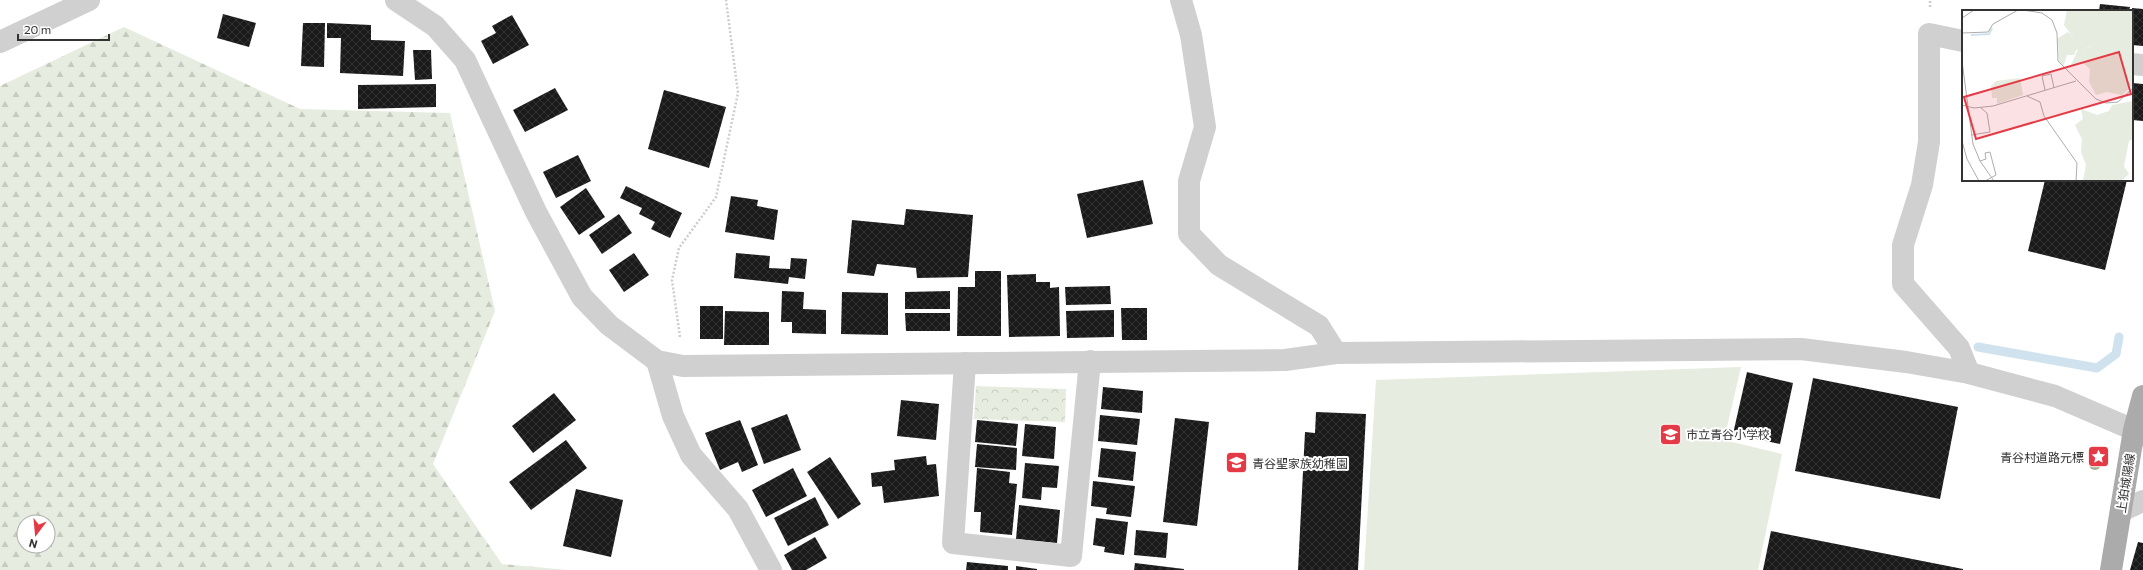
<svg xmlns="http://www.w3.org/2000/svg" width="2143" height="570" font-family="Commissioner,'Noto Sans JP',sans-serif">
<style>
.grass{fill:#e6ecdf}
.forest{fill:url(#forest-firs);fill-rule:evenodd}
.park{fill:url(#park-crowns)}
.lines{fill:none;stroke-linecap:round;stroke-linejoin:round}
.stream{stroke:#cfe2ee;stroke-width:9}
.building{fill:url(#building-cross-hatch)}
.path{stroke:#cdcdcd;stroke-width:2.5;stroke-dasharray:2 2;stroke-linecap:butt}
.minor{stroke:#d0d0d0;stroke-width:22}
.major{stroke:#ababab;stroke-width:22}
.tree{fill:#a2b095}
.labels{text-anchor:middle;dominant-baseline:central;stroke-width:4;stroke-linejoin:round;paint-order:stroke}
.poi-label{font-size:12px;fill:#333;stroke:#fff;text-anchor:start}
.street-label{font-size:12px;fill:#333;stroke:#fff}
.inset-river{fill:none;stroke:#cfe2ee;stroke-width:2}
.inset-road{fill:none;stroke:#adadad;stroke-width:1}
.view{fill:#e63946;fill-opacity:0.15;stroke:#e63946;stroke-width:2}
.inset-edge{fill:none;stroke:#333;stroke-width:2}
</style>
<defs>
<pattern id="forest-firs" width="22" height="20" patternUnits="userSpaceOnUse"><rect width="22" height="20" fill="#e6ecdf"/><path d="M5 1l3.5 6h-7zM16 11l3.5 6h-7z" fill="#c6cbc0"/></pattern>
<pattern id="park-crowns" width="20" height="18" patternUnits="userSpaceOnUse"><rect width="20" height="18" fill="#e6ecdf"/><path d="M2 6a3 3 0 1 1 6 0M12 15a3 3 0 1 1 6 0" fill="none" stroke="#c6cbc0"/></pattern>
<pattern id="building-cross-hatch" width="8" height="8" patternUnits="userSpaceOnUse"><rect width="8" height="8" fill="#1a1a1a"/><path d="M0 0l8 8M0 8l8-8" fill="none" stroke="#333"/></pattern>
</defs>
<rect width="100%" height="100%" fill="#fff"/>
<path class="grass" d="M1741 367 1724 440 1782 454 1758 570H1364L1376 380Z"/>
<path class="forest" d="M124 27 300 109 450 113 495 311 433 464 502 564 568 570H0V86ZM24 522H48V546H24Z"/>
<path class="park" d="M976 386 1066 389 1065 422 974 419Z"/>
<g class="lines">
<path class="stream" d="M1978 347 2097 368 2116 354 2119 337"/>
</g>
<g class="building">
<path d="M2100 4 2130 7 2129 11H2099Z"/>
<path d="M2132 8 2143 9V46L2132 45Z"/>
<path d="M223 14 256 23 249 47 217 38Z"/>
<path d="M512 15 529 45 493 64 481 41 496 33 492 26Z"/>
<path d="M303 23H325L324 67 301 66Z"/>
<path d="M327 23 371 25V40L405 41 403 76 340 73 341 38H327Z"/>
<path d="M413 50H431L432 79 415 80Z"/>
<path d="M2132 83 2143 84V121L2132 120Z"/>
<path d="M436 84V107L358 109V85Z"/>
<path d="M555 88 568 110 525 132 513 110Z"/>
<path d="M664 90 726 107 709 168 648 149Z"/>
<path d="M578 155 591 181 556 198 543 172Z"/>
<path d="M1143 180 1153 224 1087 238 1077 194Z"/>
<path d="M2045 180H2127L2105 270 2028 251Z"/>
<path d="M626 186 682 213 670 238 651 229 655 222 639 214 642 208 620 198Z"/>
<path d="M586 188 605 217 579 235 560 207Z"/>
<path d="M731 196 758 200 757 206 778 210 774 240 725 232Z"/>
<path d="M906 209 973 215 968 277 917 278 916 268 877 264 874 276 847 273 852 220 904 225Z"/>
<path d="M619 214 632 233 602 254 589 235Z"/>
<path d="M634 253 649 275 624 292 609 270Z"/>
<path d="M736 253 770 256 769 268 790 269 791 258 807 259 805 279 789 277 788 284 734 278Z"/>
<path d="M975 271H1001V336H957L958 287H975Z"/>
<path d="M1036 274V282H1050V288L1059 287 1060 336 1009 337 1007 275Z"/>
<path d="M1110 286 1111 304 1066 305 1065 287Z"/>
<path d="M782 291 804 292 803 309 826 310V334L792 333V322H781Z"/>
<path d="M950 291V309H905V292Z"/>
<path d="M842 292 888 293V335L841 334Z"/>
<rect x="700" y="306" width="23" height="33"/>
<path d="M1121 308H1147V340H1122Z"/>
<path d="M1114 310V337L1067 338 1066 311Z"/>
<path d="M725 311 769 312V345H724Z"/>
<path d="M905 313H950V331H906Z"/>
<path d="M1747 372 1793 383 1780 444 1733 434Z"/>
<path d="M1813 378 1958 407 1940 499 1795 471Z"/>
<path d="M1103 387 1143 391 1142 413 1101 409Z"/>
<path d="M554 393 576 420 533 453 512 426Z"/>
<path d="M901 400 939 404 936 440 897 436Z"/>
<path d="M1316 412 1366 414 1358 570H1298L1305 432 1315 433Z"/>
<path d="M787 414 801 450 764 464 751 428Z"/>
<path d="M1100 415 1140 419 1137 445 1098 441Z"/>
<path d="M1175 418 1209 422 1197 526 1163 522Z"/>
<path d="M740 420 758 465 742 472 738 462 720 470 705 433Z"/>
<path d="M977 420 1018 424 1016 446 975 442Z"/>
<path d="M1025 424 1056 427 1054 459 1022 456Z"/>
<path d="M566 440 587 468 531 510 509 482Z"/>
<path d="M977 444 1017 448 1016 470 975 467Z"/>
<path d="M1101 448 1136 452 1133 481 1098 477Z"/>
<path d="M926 456 927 465 936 464 939 496 884 503 882 486 872 487 871 473 895 470 894 460Z"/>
<path d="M830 457 861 504 838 519 807 472Z"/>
<path d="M1025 463 1059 466 1057 488 1042 487 1041 500 1022 498Z"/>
<path d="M793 468 807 496 766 517 752 490Z"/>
<path d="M977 468 1010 472 1009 483 1017 484 1012 535 980 532 981 512H974Z"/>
<path d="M1093 481 1135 486 1131 517 1106 514 1107 508 1091 506Z"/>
<path d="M576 489 623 500 611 557 563 546Z"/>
<path d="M815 497 829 525 788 546 774 518Z"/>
<path d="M1019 505 1060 510 1057 543 1016 539Z"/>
<path d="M1096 518 1128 522 1124 555 1104 552 1105 547 1093 545Z"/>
<path d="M1136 530 1168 533 1166 558 1134 555Z"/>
<path d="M1771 531 1963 569V570H1763Z"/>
<path d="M815 537 827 558 806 570H792L784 555Z"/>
<path d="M2138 542 2143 543V570H2130Z"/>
<path d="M967 562 1008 566V570H966Z"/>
<path d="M1135 563 1184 569V570H1134Z"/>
<path d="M1016 566 1037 569V570H1016Z"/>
</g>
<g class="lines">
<g class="path">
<path d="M1930 7V0"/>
<path d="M680 337 672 280 679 248 716 197 738 93 726 0"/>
</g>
<g class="minor">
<path d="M396 0 435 26 465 60 536 212 582 297 609 325 657 361 683 366 1285 360 1336 353 1801 349 1906 362 1969 373 2055 396 2134 430 2143 436"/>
<path d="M1181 0 1191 35 1205 127 1189 181V234L1219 265 1319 326 1336 353"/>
<path d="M1963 41 1929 34V142L1922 185 1903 245V284L1959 348 1969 373"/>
<path d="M0 42 89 0"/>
<path d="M2132 64 2143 65"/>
<path d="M657 361 673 416 691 455 738 509 771 570"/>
<path d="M965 363 953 543 1071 556 1090 361"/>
<path d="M2121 511 2143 501"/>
</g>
<path class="major" d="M2111 570 2134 430 2143 396"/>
</g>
<circle class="tree" cx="2095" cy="464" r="6"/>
<defs>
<symbol id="school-square" viewBox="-11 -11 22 22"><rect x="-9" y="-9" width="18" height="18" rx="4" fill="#e63946" stroke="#fff"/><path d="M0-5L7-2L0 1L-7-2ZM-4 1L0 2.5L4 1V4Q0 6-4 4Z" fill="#fff"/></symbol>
<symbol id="sight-square" viewBox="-11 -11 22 22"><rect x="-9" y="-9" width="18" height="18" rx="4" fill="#e63946" stroke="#fff"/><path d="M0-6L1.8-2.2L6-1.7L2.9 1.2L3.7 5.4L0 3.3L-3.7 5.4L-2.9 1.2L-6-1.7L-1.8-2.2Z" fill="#fff"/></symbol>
</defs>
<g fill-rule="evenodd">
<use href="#school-square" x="1658" y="422" width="25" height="25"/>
<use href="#sight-square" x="2086" y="444" width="25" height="25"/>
<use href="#school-square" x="1224" y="450" width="25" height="25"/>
</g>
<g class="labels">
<g class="poi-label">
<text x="1686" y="434">市立青谷小学校</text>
<text x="2084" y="457" text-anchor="end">青谷村道路元標</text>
<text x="1252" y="463">青谷聖家族幼稚園</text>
</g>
<g class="street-label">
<text transform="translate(2125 483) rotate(-81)">上狛城陽線</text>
</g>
</g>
<g transform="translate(1962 10)">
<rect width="171" height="171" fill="#fff"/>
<path d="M58 68 61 85 35 94V88H30L29 76 34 71Z" fill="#e6ecdf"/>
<path d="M105 0H171V75L160 85 145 82 134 85 127 72 128 59 121 53 113 55 124 38 134 35 114 40 112 45H103L111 27 102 15ZM171 91V129L167 131 162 156 167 164 159 171H121L124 155 119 142 120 129 113 115 121 109 119 99 135 105 147 101 150 95Z" fill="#e6ecdf"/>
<path d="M121 28 137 31 124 38 113 55H109Z" fill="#e6ecdf"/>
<path d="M106 22 111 27 101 57 97 51 96 28Z" fill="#e6ecdf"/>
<path class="inset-river" d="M9 25 27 24 30 18"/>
<path class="inset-road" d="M61 0 80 3 90 10 95 23 96 51 134 89 144 93 156 92 171 78M0 8 12 0M0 23 26 22 31 14 56 0M0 51 11 134 18 151 32 171M83 80 80 66 89 64 92 78M65 86 78 92 82 106 115 153 114 171M0 95 12 98 31 96 114 71M9 125 28 122 25 103 19 98M0 131 5 149 17 171M18 151 24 149 23 143 28 142 34 165 23 171"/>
<path class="view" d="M157 42 169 84 14 129 2 87Z"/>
<rect width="171" height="171" class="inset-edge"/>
</g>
<g transform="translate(36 534) rotate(196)"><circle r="19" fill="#ffffff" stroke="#adadad"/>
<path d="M0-3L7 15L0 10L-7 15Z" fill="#e63946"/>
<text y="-6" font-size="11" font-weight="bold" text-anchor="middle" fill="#333333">N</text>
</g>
<path d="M18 34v6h91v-6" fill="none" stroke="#333333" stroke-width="2"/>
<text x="24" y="34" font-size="12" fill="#333333" stroke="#ffffff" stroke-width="3" paint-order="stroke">20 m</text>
</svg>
